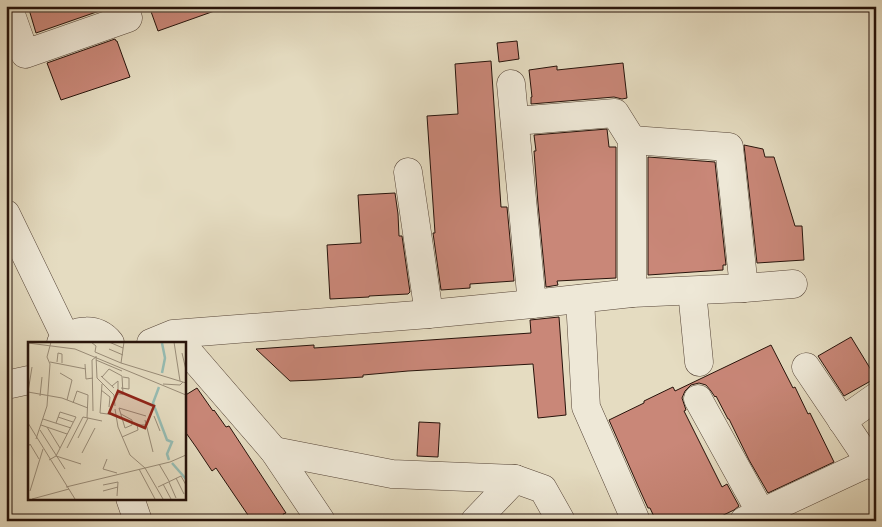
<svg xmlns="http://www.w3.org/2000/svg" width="882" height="527" font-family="Alegreya,serif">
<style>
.building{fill:#c98778;stroke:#27130b}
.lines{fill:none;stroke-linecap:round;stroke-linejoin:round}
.street-casing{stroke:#564538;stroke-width:29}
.street{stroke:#eee8d7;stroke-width:28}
.inset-river{fill:none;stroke:#96bcb3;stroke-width:2.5}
.inset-road{fill:none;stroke:#998c78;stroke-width:1}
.view{fill:#8f2418;fill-opacity:0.15;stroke:#8f2418;stroke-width:2.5}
.inset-edge{fill:none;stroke:#27130b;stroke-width:2.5}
</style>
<rect width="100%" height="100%" fill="#e5dcc1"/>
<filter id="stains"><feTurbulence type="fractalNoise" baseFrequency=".004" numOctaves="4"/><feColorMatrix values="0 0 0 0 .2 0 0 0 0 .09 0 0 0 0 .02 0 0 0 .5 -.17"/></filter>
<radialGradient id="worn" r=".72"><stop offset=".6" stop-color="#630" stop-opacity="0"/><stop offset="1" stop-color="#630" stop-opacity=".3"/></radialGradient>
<g class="building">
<path d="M28 6H104L105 9 36 33Z"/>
<path d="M149 6H219L220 9 158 31Z"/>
<path d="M115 39 116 41H117L130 77 61 100 47 63Z"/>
<path d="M517 41 519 59 499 62 497 43Z"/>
<path d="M491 61 501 207H507L514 281 470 284V288L441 290 433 233H435L427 116 458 114 455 64Z"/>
<path d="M623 63 627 98 622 99 614 97 531 104V97H532L529 70 557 66V70Z"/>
<path d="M607 129 609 147H616V278L557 281 558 285 546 287 538 204 534 151H536L534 135Z"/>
<path d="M744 145 763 149 765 157H774L795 226H802L804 260 757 263Z"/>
<path d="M648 157 715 162 726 265H723V270L648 275Z"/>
<path d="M395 193 398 214 399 236H402L410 292 408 294 369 296V297L330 299 327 245 361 243 358 195Z"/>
<path d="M559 317 566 415 538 418 533 364 408 371 363 375V377L316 380 290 381 256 349 314 345V348L531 333 530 320Z"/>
<path d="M851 337 876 378 844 396 818 356Z"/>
<path d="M771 345 793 388 795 387 808 414 810 413 834 462 768 493 749 460 729 419H728L716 396 715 397 711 391 706 385 699 383 691 385 685 391 682 398 686 410 684 411 722 487 727 484 739 506 734 510 711 521H656L650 508H648L638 486 609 420 644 403V401L673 387 675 391Z"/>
<path d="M197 388 213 411 214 410 226 427 229 426 286 513 283 514 288 521H252L216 468 212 471 196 447 184 430V396Z"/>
<path d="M419 422 440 423 438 457 417 456Z"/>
</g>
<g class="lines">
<defs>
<g id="street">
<path d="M8 6 25 54 128 18 123 6"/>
<path d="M511 84 532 304"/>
<path d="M515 121 615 113 632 140V293"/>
<path d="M632 140 729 147 744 288"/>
<path d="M408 172 429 314"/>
<path d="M6 214 66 338"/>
<path d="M692 291 699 362"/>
<path d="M580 299 586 407 636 521"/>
<path d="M61 343C75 328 97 327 110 343"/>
<path d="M151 343 173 334 429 314 532 304 632 293 744 288 793 284"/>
<path d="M184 347 274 451 321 521"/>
<path d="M806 367 870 462 876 467"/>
<path d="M6 385 29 380"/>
<path d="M698 399 761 513"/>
<path d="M842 421 876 397"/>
<path d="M274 451 392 474 515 479 543 489 561 521"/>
<path d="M130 498 138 521"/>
<path d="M475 521 515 479"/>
<path d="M744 521 870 462"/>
</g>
</defs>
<use href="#street" class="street-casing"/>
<use href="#street" class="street"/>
</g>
<g transform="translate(28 342)">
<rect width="158" height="158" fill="#e5dcc1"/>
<path class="inset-river" d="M134 31 137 16 134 1M131 45 125 61 139 98 144 100 139 112 141 118M144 121 158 137"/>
<path class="inset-road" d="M63 0 68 4 67 10 93 21 158 41M81 0 95 6M108 0H143M146 0 152 39M0 1 47 7 158 53M81 7 95 13M154 11 158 28M68 14 69 36 86 53 87 64M68 18 94 29M22 20 58 27M29 20 30 11 34 12V21M93 21 96 0M57 22 58 37 65 36M32 31 44 38 39 58M73 34 86 46M74 35 81 27 94 34 95 52H90V39L84 44M135 42 152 43 155 40M93 46 101 47V36L95 35M73 48 82 55 81 65M0 50 34 56 60 66M0 50 4 25M12 54 14 35M45 61 49 49 60 53 59 76M91 66 97 86 104 83V78L93 72M91 66 118 74M87 67 90 85 102 113 117 126 135 157M65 69 64 18 68 15M72 71 74 42M72 71 87 73M126 74 132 89M30 75 45 80M15 77 43 86M117 78 125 110M0 81 47 157M13 83 39 92M19 85 32 106M12 88 37 127M94 95 110 88 109 83H118M50 96 60 76M8 97 19 64 22 22 19 15 23 0M0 105 2 102 11 117M39 106 55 75 74 79M54 111 67 86M28 114 53 122M79 117 75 127 89 131M21 118 28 114 48 75 32 70 28 81M131 122 141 139M111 127 127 157M148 136 156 152M141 140 148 156M135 142 143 157M75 143 90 140 89 154M38 145 142 120 158 113M130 145 153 134 158 143M2 149 15 107M75 149 90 145M4 157 41 147"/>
<path class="view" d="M90 49 126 64 117 86 81 71Z"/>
<rect width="158" height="158" class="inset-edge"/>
</g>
<rect width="882" height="527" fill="none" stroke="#e5dcc1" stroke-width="25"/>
<rect x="8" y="8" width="867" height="512" fill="none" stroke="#27130b" stroke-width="2.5"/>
<rect x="12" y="12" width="857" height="502" fill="none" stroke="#27130b"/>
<rect width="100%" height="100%" filter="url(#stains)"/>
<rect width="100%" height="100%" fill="url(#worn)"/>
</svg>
